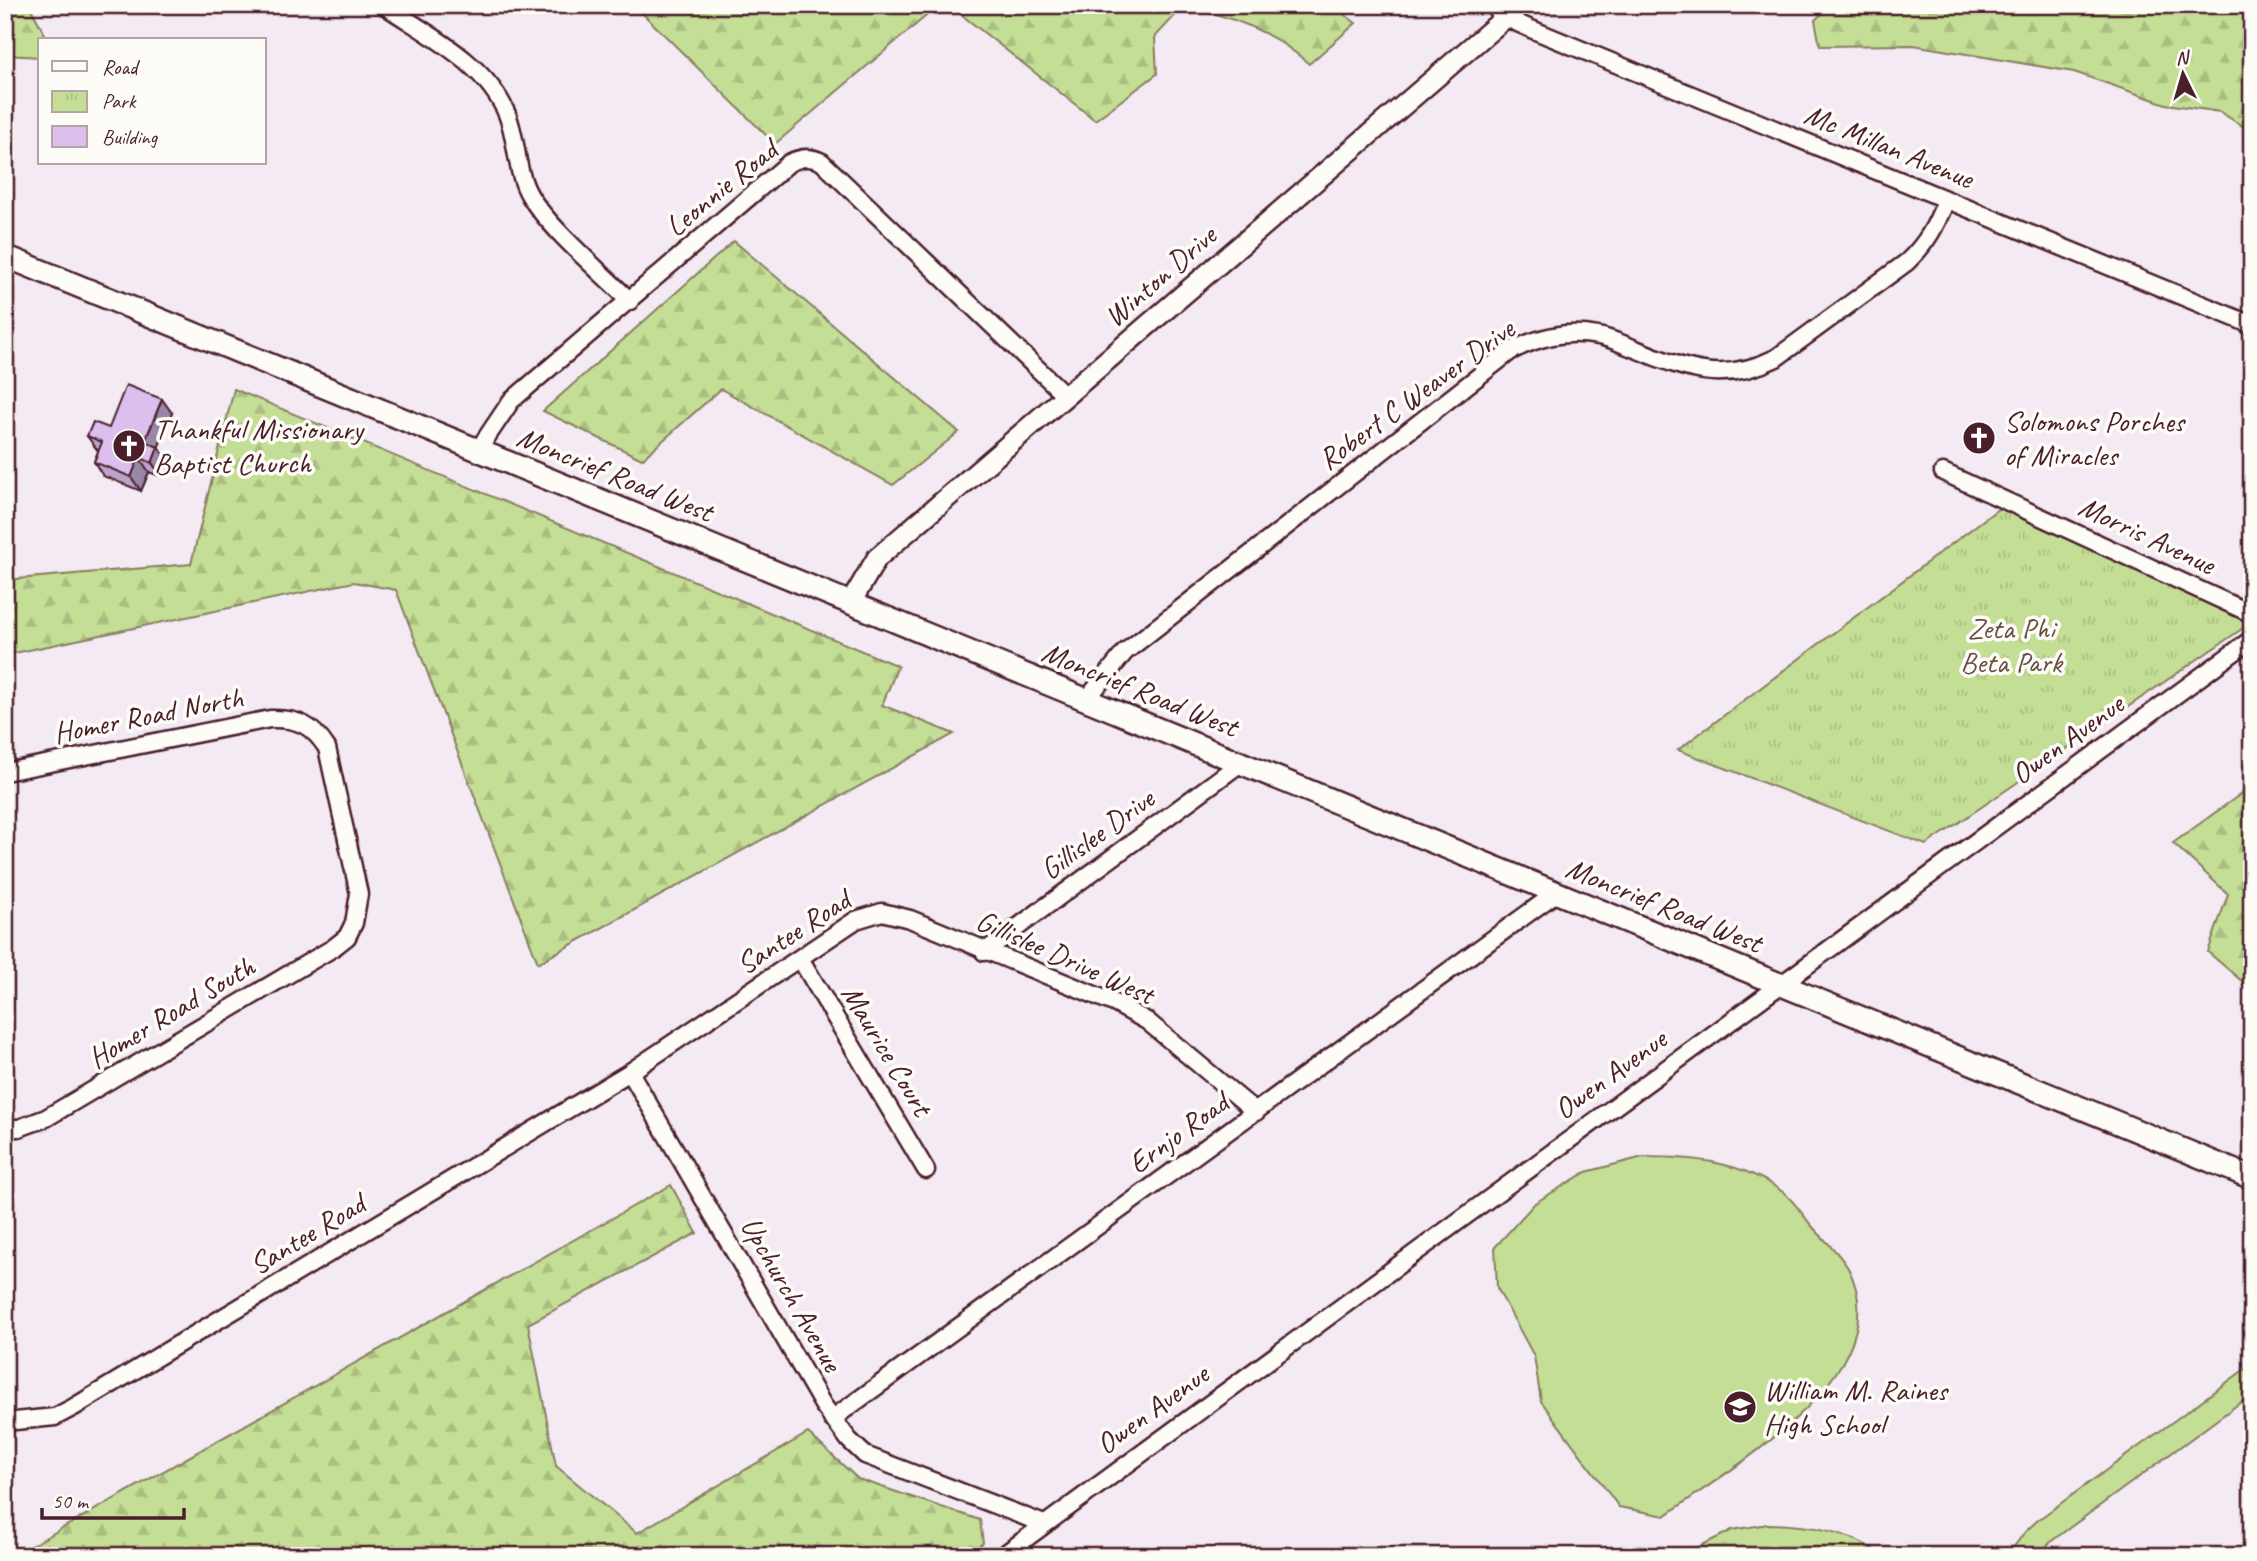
<svg xmlns="http://www.w3.org/2000/svg" width="2257" height="1561" font-family="Caveat,sans-serif">
<style>
.forest{fill:url(#forest-firs);stroke:#877e60;stroke-width:2}
.park{fill:url(#park-tufts);stroke:#877e60;stroke-width:2}
.pitch{fill:#c4de95;stroke:#877e60;stroke-width:2}
.lines{fill:none;stroke-linecap:round;stroke-linejoin:round}
.minor-casing{stroke:#4a1f2b;stroke-width:21}
.tertiary-casing{stroke:#4a1f2b;stroke-width:24}
.secondary-casing{stroke:#4a1f2b;stroke-width:26}
.minor{stroke:#fdfcf7;stroke-width:16}
.tertiary{stroke:#fdfcf7;stroke-width:19}
.secondary{stroke:#fdfcf7;stroke-width:21}
.wall{fill:#bda4cc;stroke:#4a1f2b;stroke-width:2}
.shaded-wall{fill:#9a86a6;stroke:#4a1f2b;stroke-width:2}
.building{fill:#dcbfed;stroke:#4a1f2b;stroke-width:2}
.labels{text-anchor:middle;dominant-baseline:central;stroke-width:7;stroke-linejoin:round;paint-order:stroke}
.street-label{font-size:30px;fill:#4a1f2b;stroke:#fdfcf7}
.poi-label{font-size:30px;fill:#4a1f2b;stroke:#fdfcf7;text-anchor:start}
.park-label{font-size:30px;fill:#684f46;stroke:#fdfcf7}
</style>
<defs>
<pattern id="forest-firs" width="22" height="20" patternUnits="userSpaceOnUse" patternTransform="scale(1.75)"><rect width="22" height="20" fill="#c4de95"/><path d="M5 1l3.5 6h-7zM16 11l3.5 6h-7z" fill="#aabe81"/></pattern>
<pattern id="park-tufts" width="24" height="20" patternUnits="userSpaceOnUse" patternTransform="scale(1.75)"><rect width="24" height="20" fill="#c4de95"/><path d="M3 7l-1-3M5 7V3M7 7l1-3M15 17l-1-3M17 17v-4M19 17l1-3" fill="none" stroke="#aabe81"/></pattern>
</defs>
<rect width="100%" height="100%" fill="#f3eaf4"/>
<filter id="ink" filterUnits="userSpaceOnUse"><feTurbulence type="fractalNoise" baseFrequency=".0143" numOctaves="2"/><feDisplacementMap in="SourceGraphic" scale="14" xChannelSelector="R" yChannelSelector="G"/><feConvolveMatrix kernelMatrix="1 2 1 2 8 2 1 2 1" color-interpolation-filters="sRGB"/></filter>
<g filter="url(#ink)">
<g class="forest">
<path d="M5 5H29L47 38 40 40V57L5 55Z"/>
<path d="M634 5H939L775 144Z"/>
<path d="M949 5H1331L1356 23 1309 64C1274 32 1228 13 1181 9L1155 37 1157 74 1095 120Z"/>
<path d="M1831 5H2252V132L2220 112 2166 104 2074 72 1913 45 1820 46 1815 20Z"/>
<path d="M734 241 959 432 893 485 721 389 642 459 543 411Z"/>
<path d="M234 389 898 666 882 705 954 734 538 963 396 590 354 582 5 655V580L191 564Z"/>
<path d="M2252 786V990L2208 952 2228 894 2173 843Z"/>
<path d="M671 1185 697 1233 528 1324 556 1466 637 1533 808 1433 858 1479 980 1520 983 1543 965 1556H164L162 1553 155 1556H13Z"/>
</g>
<path class="park" d="M2002 506 2252 622 1926 845 1678 750Z"/>
<g class="pitch">
<path d="M1643 1157C1692 1157 1743 1161 1784 1193 1794 1201 1803 1215 1811 1225 1823 1239 1841 1254 1849 1270 1900 1373 1732 1467 1665 1516L1619 1507 1541 1401 1534 1356 1497 1288 1495 1247 1535 1203 1586 1172Z"/>
<path d="M2252 1364V1394L2053 1540 2036 1556H2007L2025 1532 2038 1520Z"/>
<path d="M1768 1524C1809 1525 1849 1530 1883 1556H1681L1732 1530Z"/>
</g>
<g class="lines">
<defs>
<g id="minor">
<path d="M384 5C428 35 485 62 507 114 518 141 515 171 530 196 549 228 602 273 630 301"/>
<path d="M1492 5 1506 18 1531 29 2252 325"/>
<path d="M478 450 511 401 789 163C801 157 811 156 822 162L1066 396"/>
<path d="M1943 472 2252 614"/>
<path d="M1087 699 1125 652 1511 351C1539 337 1566 330 1598 336 1610 338 1622 344 1633 348 1685 369 1722 385 1776 358L1907 262C1927 243 1936 226 1946 200"/>
<path d="M5 772 270 719C298 718 312 725 327 748L359 894 354 923 347 937 333 948 46 1118 19 1128H5"/>
<path d="M984 952 1242 762"/>
<path d="M801 960 926 1170"/>
<path d="M630 1072 823 1405 849 1440 865 1455 1044 1524"/>
<path d="M832 1419 1556 893"/>
<path d="M5 1422 55 1417 74 1407 630 1072 856 920 882 912 910 919 1114 1003 1147 1021 1256 1112"/>
<path d="M1002 1556 2252 639"/>
</g>
<path id="tertiary" d="M851 602 877 558 1520 5"/>
<path id="secondary" d="M5 256 2252 1178"/>
</defs>
<use href="#minor" class="minor-casing"/>
<use href="#tertiary" class="tertiary-casing"/>
<use href="#secondary" class="secondary-casing"/>
<use href="#minor" class="minor"/>
<use href="#tertiary" class="tertiary"/>
<use href="#secondary" class="secondary"/>
</g>
<path class="wall" d="M172 413 158 447 168 461 162 477 149 472 141 491 103 476 94 462 98 451 87 436Z"/>
<g class="shaded-wall">
<path d="M162 399 172 413 155 456 145 441Z"/>
<path d="M158 447 168 461 162 477 152 463Z"/>
<path d="M139 457 149 472 141 491 131 477Z"/>
</g>
<path class="building" d="M126 385 162 399 145 441 158 447 152 463 139 457 131 477 94 462 102 442 87 436 93 422 109 428Z"/>
</g>
<defs>
<symbol id="church-disc" viewBox="-11 -11 22 22"><circle r="9.5" fill="#4a1f2b" stroke="#fdfcf7"/><path d="M-1.2-6h2.4v3.5h3.3v2.4h-3.3V6h-2.4V-.1h-3.3v-2.4h3.3Z" fill="#fff"/></symbol>
<symbol id="school-disc" viewBox="-11 -11 22 22"><circle r="9.5" fill="#4a1f2b" stroke="#fdfcf7"/><path d="M0-5L7-2L0 1L-7-2ZM-4 1L0 2.5L4 1V4Q0 6-4 4Z" fill="#fff"/></symbol>
</defs>
<g fill-rule="evenodd">
<use href="#church-disc" x="1960" y="419" width="38" height="38"/>
<use href="#church-disc" x="110" y="427" width="38" height="38"/>
<use href="#school-disc" x="1721" y="1388" width="38" height="38"/>
</g>
<g class="labels">
<g class="street-label">
<text transform="translate(1889 146) rotate(22)">Mc Millan Avenue</text>
<text transform="translate(721 188) rotate(-39)">Leonnie Road</text>
<text transform="translate(1160 276) rotate(-41)">Winton Drive</text>
<text transform="translate(1416 394) rotate(-36)">Robert C Weaver Drive</text>
<text transform="translate(615 474) rotate(22)">Moncrief Road West</text>
<text transform="translate(2147 535) rotate(25)">Morris Avenue</text>
<text transform="translate(1140 689) rotate(22)">Moncrief Road West</text>
<text transform="translate(148 715) rotate(-11)">Homer Road North</text>
<text transform="translate(2067 739) rotate(-36)">Owen Avenue</text>
<text transform="translate(1097 834) rotate(-36)">Gillislee Drive</text>
<text transform="translate(1664 905) rotate(22)">Moncrief Road West</text>
<text transform="translate(793 932) rotate(-33)">Santee Road</text>
<text transform="translate(1065 957) rotate(24)">Gillislee Drive West</text>
<text transform="translate(171 1012) rotate(-31)">Homer Road South</text>
<text transform="translate(887 1050) rotate(59)">Maurice Court</text>
<text transform="translate(1610 1074) rotate(-36)">Owen Avenue</text>
<text transform="translate(1178 1133) rotate(-36)">Ernjo Road</text>
<text transform="translate(307 1234) rotate(-31)">Santee Road</text>
<text transform="translate(792 1294) rotate(60)">Upchurch Avenue</text>
<text transform="translate(1152 1409) rotate(-36)">Owen Avenue</text>
</g>
<g class="poi-label">
<text x="2004" y="421">Solomons Porches<tspan x="2004" dy="34">of Miracles</tspan></text>
<text x="154" y="429">Thankful Missionary<tspan x="154" dy="34">Baptist Church</tspan></text>
<text x="1764" y="1390">William M. Raines<tspan x="1764" dy="34">High School</tspan></text>
</g>
<g class="park-label">
<text x="2011" y="628">Zeta Phi<tspan x="2011" dy="34">Beta Park</tspan></text>
</g>
</g>
<rect width="2257" height="1561" fill="none" stroke="#fdfcf7" stroke-width="28"/>
<rect x="14" y="14" width="2229" height="1533" fill="none" stroke="#4a1f2b" stroke-width="2.5" filter="url(#ink)"/>
<rect x="38" y="38" width="228" height="126" fill="#fdfcf7" stroke="#b5a4a5" stroke-width="2"/>
<rect x="52" y="61" width="35" height="10" fill="#fdfcf7" stroke="#b5a4a5" stroke-width="2"/>
<text x="102" y="74" font-size="21" fill="#4a1f2b">Road</text>
<rect x="52" y="91" width="35" height="21" fill="url(#park-tufts)" stroke="#b5a4a5" stroke-width="2"/>
<text x="102" y="108" font-size="21" fill="#4a1f2b">Park</text>
<rect x="52" y="126" width="35" height="21" fill="#dcbfed" stroke="#b5a4a5" stroke-width="2"/>
<text x="102" y="144" font-size="21" fill="#4a1f2b">Building</text>
<g transform="translate(2183 74) rotate(355)" stroke="#fdfcf7" stroke-width="5" paint-order="stroke">
<path d="M0-5L12 26L0 18L-12 26Z" fill="#4a1f2b"/>
<text y="-10" font-size="19" font-weight="bold" text-anchor="middle" fill="#4a1f2b">N</text>
</g>
<path d="M42 1508v10h142v-10" fill="none" stroke="#4a1f2b" stroke-width="3.5"/>
<text x="52" y="1508" font-size="21" fill="#4a1f2b" stroke="#fdfcf7" stroke-width="5" paint-order="stroke">50 m</text>
</svg>
